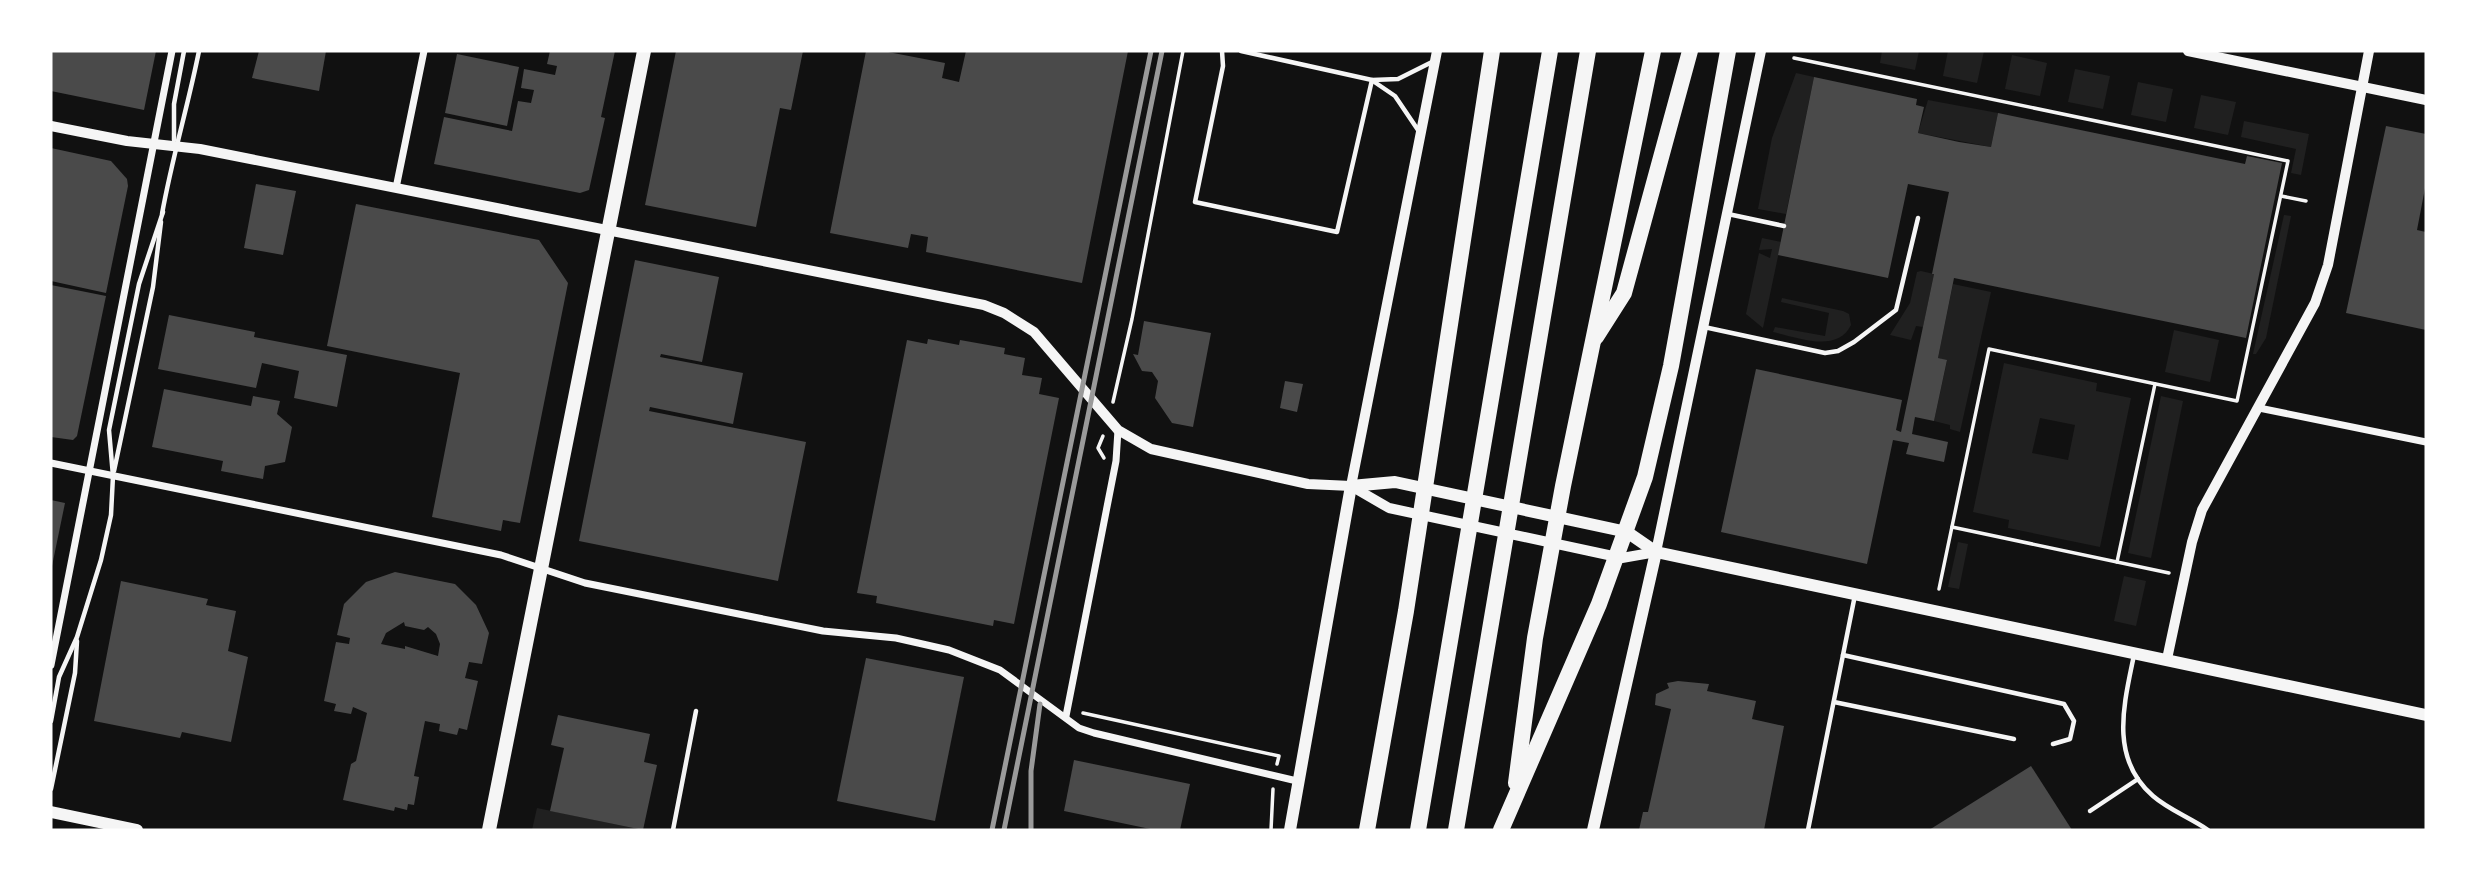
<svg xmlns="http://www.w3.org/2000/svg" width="2477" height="881" font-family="Raleway,sans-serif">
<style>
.green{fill:#202020;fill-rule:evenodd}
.building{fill:#4a4a4a;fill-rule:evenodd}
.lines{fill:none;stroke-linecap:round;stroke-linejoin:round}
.path{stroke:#f5f5f5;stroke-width:3.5}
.service{stroke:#f5f5f5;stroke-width:4.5}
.minor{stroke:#f5f5f5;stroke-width:7}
.tertiary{stroke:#f5f5f5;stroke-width:10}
.secondary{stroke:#f5f5f5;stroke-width:12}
.primary{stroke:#f5f5f5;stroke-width:14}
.motorway{stroke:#f5f5f5;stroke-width:16}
.rail{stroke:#9a9a9a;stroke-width:5}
</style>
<rect width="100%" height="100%" fill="#111"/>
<g class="green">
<path d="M1882 51H1919L1915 70 1880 63Z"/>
<path d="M1948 51H1984L1977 83 1943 76Z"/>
<path d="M2012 55 2047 63 2040 96 2005 89Z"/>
<path d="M2075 69 2110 76 2103 109 2068 102Z"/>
<path d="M1796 73 1814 77 1786 214 1758 209 1772 138Z"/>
<path d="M2138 82 2173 89 2166 122 2131 115Z"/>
<path d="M2201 95 2236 102 2228 135 2194 128Z"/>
<path d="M1928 100 1998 113 1991 147 1918 133Z"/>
<path d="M2244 121 2309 134 2301 175 2291 173 2296 149 2241 137Z"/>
<path d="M2284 215 2291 216 2266 338 2256 354H2253Z"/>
<path d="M1762 238 1781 242 1763 328 1746 314 1759 253 1770 258 1772 249 1759 250Z"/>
<path d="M1921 271 1934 274 1923 327 1916 326 1911 340 1890 335 1910 303 1917 272Z"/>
<path d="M1953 284 1991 292 1960 432 1950 429V425L1934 421 1947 361 1938 358Z"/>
<path d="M1782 298 1843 311 1849 314 1851 325C1837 354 1797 337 1773 332L1775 327 1825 336 1829 313 1781 302Z"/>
<path d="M2174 330 2219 340 2210 382 2165 372Z"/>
<path d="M2004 363 2097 383 2096 391 2131 398 2100 547 2008 528 2009 520 1973 512ZM2040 418 2075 425 2068 460 2032 453Z"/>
<path d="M2161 396 2183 401 2151 558 2128 553Z"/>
<path d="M1958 542 1968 544 1959 589 1948 587Z"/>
<path d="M2124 576 2146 581 2136 626 2114 621Z"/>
<path d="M537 808 643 830H532Z"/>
</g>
<g class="building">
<path d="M51 51H156L144 110 51 91Z"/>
<path d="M259 51H326L319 91 252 78Z"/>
<path d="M550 51H615L601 117 605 118 589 190 580 193 434 164 444 117 512 131 518 101 531 103 534 90 521 88 524 69 555 75 557 66 547 64Z"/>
<path d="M676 51H803L791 110 780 108 756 227 645 205Z"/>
<path d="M866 51H883L945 63 942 78 959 82 966 51H1128L1082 283 926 252 928 237 911 234 908 248 830 233Z"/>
<path d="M457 54 519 67 507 126 445 113Z"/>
<path d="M1814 77 1917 99 1916 105 1924 107 1918 133 1959 142 1991 147 1998 113 2245 164 2247 156 2282 163 2246 338 1954 278 1938 358 1947 360 1934 421 1915 417 1912 434 1948 442 1944 462 1906 454 1909 443 1893 440 1867 564 1721 532 1756 369 1902 400 1896 430 1901 432 1934 274H1932L1949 192 1908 184 1888 278 1778 255Z"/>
<path d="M2386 126 2426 134V183L2417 230 2426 232V330L2346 313Z"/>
<path d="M51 148 111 161 127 179 128 186 106 293 51 281Z"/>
<path d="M256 184 296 191 283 255 244 248Z"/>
<path d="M356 204 539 240 568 283 520 523 503 520 501 531 432 517 460 373 327 346Z"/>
<path d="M635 260 719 277 702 362 661 354 660 357 743 373 733 424 650 407 649 411 806 442 778 581 579 541Z"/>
<path d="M51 285 106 296 77 436 73 440 51 437Z"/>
<path d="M169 315 255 332 254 337 347 355 337 407 294 398 299 371 262 363 256 388 158 369Z"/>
<path d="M1144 321 1211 333 1193 427 1172 423 1155 398 1158 381 1152 372 1142 371 1133 354 1138 355Z"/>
<path d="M928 339 959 345 960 340 1005 348 1004 354 1025 358 1022 375 1042 378 1039 394 1059 398 1014 624 994 620 993 626 876 603 877 596 857 593 907 340 927 344Z"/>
<path d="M1285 381 1303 384 1297 412 1280 408Z"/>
<path d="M164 389 251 406 253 396 280 401 277 414 292 427 285 462 265 466 263 479 221 471 223 461 152 447Z"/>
<path d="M51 500 65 503 52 566H51Z"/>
<path d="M395 572 455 584 476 605 489 633 482 664 469 662 465 678 478 681 467 730 459 728 457 735 439 731 440 724 425 721 414 776 419 777 414 805 408 804 407 810 395 807 394 811 343 800 351 764 356 761 367 713 353 707 351 714 334 711 336 704 324 701 336 642 349 644 350 638 337 635 344 604 366 582ZM404 622 405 626 424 630 428 627 436 634 440 644 438 656 405 646V649L381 644 386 633Z"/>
<path d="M121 581 208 599 206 605 236 611 228 651 248 657 231 742 182 732 180 738 94 721Z"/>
<path d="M866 658 964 677 935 821 837 801Z"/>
<path d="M1678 681 1709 684 1707 691 1756 701 1752 719 1784 726 1764 830H1639L1643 812H1648L1671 709 1655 705 1656 694 1669 688 1667 683Z"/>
<path d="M558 715 650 734 644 762 657 765 643 830 550 811 564 748 551 745Z"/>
<path d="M1074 760 1190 784 1180 830H1155L1064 811Z"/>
<path d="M2031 766 2072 830H1929Z"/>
</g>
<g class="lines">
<g class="path">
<path d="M1794 58 2288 161 2237 401 1989 349 1939 589"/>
<path d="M2281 196 2306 201"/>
<path d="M1113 402 1132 319 1183 51"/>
<path d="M1103 436 1098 448 1104 458"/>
<path d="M1952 527 2169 573"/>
<path d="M2117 562 2155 384"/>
<path d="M1083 713 1279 756 1277 764"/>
<path d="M1271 830 1273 789"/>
</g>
<g class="service">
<path d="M1222 51 1223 66 1195 202 1337 232 1372 80"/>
<path d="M1241 51 1372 80 1398 79 1432 62"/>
<path d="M1373 81 1395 96 1418 130"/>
<path d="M174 140V104L184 51"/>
<path d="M162 214C172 158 188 106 199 51"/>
<path d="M1728 214 1784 226"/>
<path d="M1704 327 1825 353 1838 351 1854 342 1896 310 1918 218"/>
<path d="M114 471 153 287 161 222"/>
<path d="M1843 655 2064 704 2074 721 2070 739 2053 744"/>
<path d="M2134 655C2124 704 2109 758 2153 796 2169 810 2191 818 2208 830"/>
<path d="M1834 702 2014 739"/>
<path d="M51 721 59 677 77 637 101 560 111 515 113 476 109 430 139 284 163 212"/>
<path d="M51 789 75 673 77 641"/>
<path d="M2090 811 2138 779"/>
<path d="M673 830 696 711"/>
<path d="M1808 830 1855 595"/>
</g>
<g class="minor">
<path d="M396 188 424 51"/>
<path d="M2259 408 2426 442"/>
<path d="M51 463 501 555 585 583 823 631 896 638 949 650 1000 670 1079 728 1094 733 1297 781"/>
<path d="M51 665 172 51"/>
<path d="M1066 716 1116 461 1118 430"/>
</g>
<g class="tertiary">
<path d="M2188 51 2426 100"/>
<path d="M51 126 127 141 200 149 984 305 1004 313 1034 332 1118 430 1151 449 1308 484 1351 486 1389 508 1622 558 1656 552 1761 51"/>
<path d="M1351 486 1437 51"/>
<path d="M2167 659 2192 542 2202 510 2315 303 2328 265 2369 51"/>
</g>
<g class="secondary">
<path d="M51 812 137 830"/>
<path d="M1290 830 1351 486 1395 482 1627 532 1656 552 2426 715"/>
<path d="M1593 830 1656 552"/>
</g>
<path class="primary" d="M489 830 644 51"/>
<g class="motorway">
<path d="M1596 337 1624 293 1690 51"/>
<path d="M1516 783 1535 638 1563 486 1653 51"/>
<path d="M1367 830 1406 611 1492 51"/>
<path d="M1418 830 1550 51"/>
<path d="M1456 830 1588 51"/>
<path d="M1501 830 1599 604 1645 477 1671 366 1728 51"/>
</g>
<g class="rail">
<path d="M992 830 1151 51"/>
<path d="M1004 830 1162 51"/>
<path d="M1031 830V771L1040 704"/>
</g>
</g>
<rect width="2477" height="881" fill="none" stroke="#ffffff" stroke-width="105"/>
</svg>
